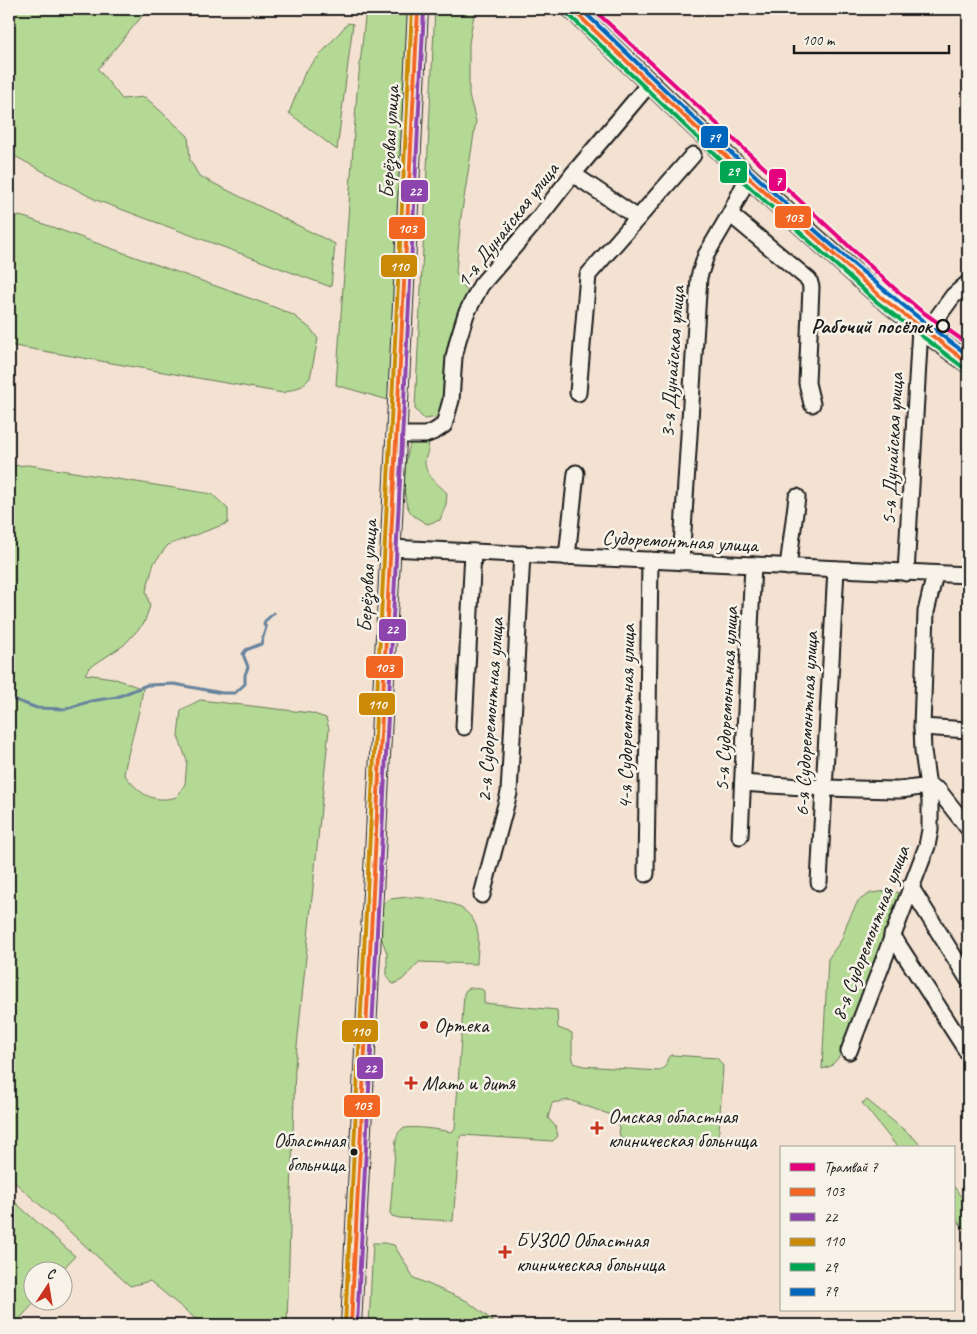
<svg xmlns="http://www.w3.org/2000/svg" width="977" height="1334" font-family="Caveat,sans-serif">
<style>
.green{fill:#b4d995;stroke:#687a58}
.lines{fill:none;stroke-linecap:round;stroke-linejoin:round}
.stream{stroke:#66839d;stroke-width:3}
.minor-casing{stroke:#1c1c1c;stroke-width:19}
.major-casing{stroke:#1c1c1c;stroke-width:22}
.minor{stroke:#f7f3e8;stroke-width:15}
.major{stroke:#f7f3e8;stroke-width:19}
.bus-1-casing{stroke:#f7f3e8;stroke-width:8}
.bus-2-casing{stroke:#f7f3e8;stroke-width:8}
.bus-3-casing{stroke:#f7f3e8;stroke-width:8}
.bus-4-casing{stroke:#f7f3e8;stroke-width:8}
.bus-5-casing{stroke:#f7f3e8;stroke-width:8}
.bus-1{stroke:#f26522;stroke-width:4}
.bus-2{stroke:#8e44ad;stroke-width:4}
.bus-3{stroke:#cb8a06;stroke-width:4}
.bus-4{stroke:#00a651;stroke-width:4}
.bus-5{stroke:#0065bd;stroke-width:4}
.tram-1-casing{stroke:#f7f3e8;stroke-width:8}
.tram-1{stroke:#e5007d;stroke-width:4}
.stop-dot{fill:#f7f3e8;stroke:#1c1c1c;stroke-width:2.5}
.poi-dot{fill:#c8321e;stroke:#f7f3e8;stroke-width:2}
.bus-dot{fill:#1c1c1c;stroke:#f7f3e8;stroke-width:2}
.labels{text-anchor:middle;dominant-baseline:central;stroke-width:5;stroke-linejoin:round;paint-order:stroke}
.bus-label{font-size:20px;fill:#1c1c1c;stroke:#f7f3e8;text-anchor:end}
.street-label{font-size:21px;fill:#1c1c1c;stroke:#f7f3e8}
.stop-label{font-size:21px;font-weight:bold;fill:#1c1c1c;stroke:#f7f3e8;text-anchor:end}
.poi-label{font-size:21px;fill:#1c1c1c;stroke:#f7f3e8;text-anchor:start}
.line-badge{stroke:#f7f3e8;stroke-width:2}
.badge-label{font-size:14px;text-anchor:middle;font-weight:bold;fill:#fff}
</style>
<rect width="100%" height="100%" fill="#f3e1d1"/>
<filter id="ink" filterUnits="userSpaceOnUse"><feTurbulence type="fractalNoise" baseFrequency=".02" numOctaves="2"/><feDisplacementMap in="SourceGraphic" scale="10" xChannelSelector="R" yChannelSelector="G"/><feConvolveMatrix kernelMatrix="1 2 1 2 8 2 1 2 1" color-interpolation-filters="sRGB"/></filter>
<g filter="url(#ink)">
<g class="green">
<path d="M9 9H148L98 69 122 99 145 97 188 136 190 160 199 176 335 244 331 287 96 200 9 153Z"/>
<path d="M366 9H411L388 400 336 385 357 92Z"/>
<path d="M435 9H475L469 43V95L476 121 461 217 456 272 470 296 452 384 439 417 424 419 415 409Z"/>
<path d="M348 23 353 24 337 150 289 113 305 72Z"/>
<path d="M19 216 27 218 274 307 293 315 311 329 318 339 310 378 302 386 283 393 9 345V217Z"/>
<path d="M412 439 428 441C430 449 426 454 425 461 424 474 439 485 447 493L446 504 440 520 427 524C423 521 418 519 414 516 398 504 405 455 412 439Z"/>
<path d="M29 465 212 494 228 509V523L168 545 154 563 146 591 150 606 144 623 124 645 89 668 85 674 113 678 143 689C139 718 129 745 124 774 139 793 151 804 177 797L185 784 187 761 178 736 181 710 200 700 311 713 326 718 329 729 295 1066 287 1325H203L150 1281 130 1286 9 1177V466Z"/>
<path d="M888 891 901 893 853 1030 839 1057 831 1066 822 1069 828 959 842 939 847 923 858 901 871 893Z"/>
<path d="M408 897C432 898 469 900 477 929 480 939 477 953 477 964L419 962 402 980 393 984 387 977V953L379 932 378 908 390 899Z"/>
<path d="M470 988 481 989 484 991V1003L557 1010 558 1028 572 1033V1055L574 1063 583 1066 659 1071 665 1067 668 1058 672 1055 717 1058 723 1066 718 1146 628 1140 620 1138 619 1128 614 1116 569 1100 552 1103 548 1118 556 1127 558 1136 553 1141 462 1135 460 1137 453 1221 399 1218 392 1216 390 1213 396 1140C397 1136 398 1132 402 1129 411 1125 440 1130 452 1132L455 1128 464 994 466 990Z"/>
<path d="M867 1100 914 1138 923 1148H898L862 1103Z"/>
<path d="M953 1185 968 1207V1234L953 1215Z"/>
<path d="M9 1197 75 1256 61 1271 32 1272V1302H35L14 1325H9Z"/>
<path d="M373 1243H384L394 1245 414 1278 467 1301 493 1321V1325H369Z"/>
</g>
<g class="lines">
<path class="stream" d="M9 700H15L37 708 66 709 91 701 117 697 147 685 174 684 222 693H235L245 684V675L248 667 243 654 246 650 261 644 266 627 264 625 265 621 274 613"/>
<defs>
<g id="minor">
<path d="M573 174 638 218"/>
<path d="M730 214 809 280 811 287 807 383 812 404"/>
<path d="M926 333 953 296 968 283"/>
<path d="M578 393 588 275 693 155"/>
<path d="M396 435H425L435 431 444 425 451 400 454 357 458 340 466 314 481 285 537 220 573 174 649 84"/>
<path d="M390 548 968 575"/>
<path d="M567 557 576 473"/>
<path d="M681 562 699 277 706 255 730 214 748 177"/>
<path d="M788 567 797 497"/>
<path d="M906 573 920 328"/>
<path d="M464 727 473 552"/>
<path d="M922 727 968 730"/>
<path d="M743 783C794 787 844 789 894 790 909 791 926 782 939 791L968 828"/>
<path d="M740 836 753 565"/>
<path d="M646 874 650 560"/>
<path d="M819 882 836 569"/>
<path d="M910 886 968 979"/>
<path d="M482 895 509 793 522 554"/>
<path d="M892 935 968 1053"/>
<path d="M849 1051 927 846 930 830V801L923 751 922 727 926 612 935 574"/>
</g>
<g id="major">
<path d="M572 9 748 177 881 297 920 328 968 363"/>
<path d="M351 1325 418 9"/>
</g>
</defs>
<use href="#minor" class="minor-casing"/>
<use href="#major" class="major-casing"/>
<use href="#minor" class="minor"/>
<use href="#major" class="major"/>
<defs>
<g id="bus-1">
<path d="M572 9 748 177 881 297 968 363"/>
<path d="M351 1325 418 9"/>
</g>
<path id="bus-2" d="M357 1325 424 9"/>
<path id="bus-3" d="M345 1325 412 9"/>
<path id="bus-4" d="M568 14 744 182 877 302 964 368"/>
<path id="bus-5" d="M581 9C706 128 828 253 968 355"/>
</defs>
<use href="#bus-1" class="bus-1-casing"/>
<use href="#bus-2" class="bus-2-casing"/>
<use href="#bus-3" class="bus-3-casing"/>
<use href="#bus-4" class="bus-4-casing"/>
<use href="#bus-5" class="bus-5-casing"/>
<use href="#bus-1" class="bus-1"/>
<use href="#bus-2" class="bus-2"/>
<use href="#bus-3" class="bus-3"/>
<use href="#bus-4" class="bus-4"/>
<use href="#bus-5" class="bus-5"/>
<defs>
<path id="tram-1" d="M593 9 894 288 920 310 968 344"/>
</defs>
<use href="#tram-1" class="tram-1-casing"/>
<use href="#tram-1" class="tram-1"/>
</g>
</g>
<circle class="stop-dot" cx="943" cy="326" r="6"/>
<g class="poi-dot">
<circle cx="424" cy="1025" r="5"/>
<path d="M408.5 1075.5h5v5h5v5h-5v5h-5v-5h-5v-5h5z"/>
<path d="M594.5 1120.5h5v5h5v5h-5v5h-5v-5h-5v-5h5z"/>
<path d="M502.5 1244.5h5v5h5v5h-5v5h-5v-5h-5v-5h5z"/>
</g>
<circle class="bus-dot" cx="354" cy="1152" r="4.5"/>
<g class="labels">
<g class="bus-label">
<text x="345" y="1140">Областная<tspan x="345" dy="24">больница</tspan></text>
</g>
<g class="street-label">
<text transform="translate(389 142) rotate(-87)">Берёзовая улица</text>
<text transform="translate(507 225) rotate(-52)">1-я Дунайская улица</text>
<text transform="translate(672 362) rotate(-86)">3-я Дунайская улица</text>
<text transform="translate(892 449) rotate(-87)">5-я Дунайская улица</text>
<text transform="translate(680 541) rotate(3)">Судоремонтная улица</text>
<text transform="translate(367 576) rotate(-87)">Берёзовая улица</text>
<text transform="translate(726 699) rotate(-87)">5-я Судоремонтная улица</text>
<text transform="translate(490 710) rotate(-86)">2-я Судоремонтная улица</text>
<text transform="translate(626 717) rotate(-89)">4-я Судоремонтная улица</text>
<text transform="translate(806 724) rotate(-87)">6-я Судоремонтная улица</text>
<text transform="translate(870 933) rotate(-69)">8-я Судоремонтная улица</text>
</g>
<g class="stop-label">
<text x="932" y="326">Рабочий посёлок</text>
</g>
<g class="poi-label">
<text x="434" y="1025">Ортека</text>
<text x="422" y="1083">Мать и дитя</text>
<text x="608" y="1116">Омская областная<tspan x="608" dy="24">клиническая больница</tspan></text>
<text x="516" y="1240">БУЗОО Областная<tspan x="516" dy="24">клиническая больница</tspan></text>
</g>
</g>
<g class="line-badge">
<rect x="700" y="125" width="29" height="24" rx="5" fill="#0065bd"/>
<rect x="719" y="160" width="29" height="24" rx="5" fill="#00a651"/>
<rect x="768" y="168" width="19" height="24" rx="5" fill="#e5007d"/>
<rect x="400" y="179" width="29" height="24" rx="5" fill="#8e44ad"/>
<rect x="774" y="205" width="38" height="24" rx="5" fill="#f26522"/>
<rect x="388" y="216" width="38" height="24" rx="5" fill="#f26522"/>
<rect x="380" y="254" width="38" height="24" rx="5" fill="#cb8a06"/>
<rect x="378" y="618" width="29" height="24" rx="5" fill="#8e44ad"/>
<rect x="365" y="655" width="39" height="24" rx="5" fill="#f26522"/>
<rect x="358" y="692" width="38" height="24" rx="5" fill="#cb8a06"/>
<rect x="341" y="1019" width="38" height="24" rx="5" fill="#cb8a06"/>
<rect x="356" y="1056" width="28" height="24" rx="5" fill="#8e44ad"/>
<rect x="343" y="1094" width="38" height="24" rx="5" fill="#f26522"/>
</g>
<g class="badge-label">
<text x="714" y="142">79</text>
<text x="733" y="176">29</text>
<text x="778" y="185">7</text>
<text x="415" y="196">22</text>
<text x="793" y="222">103</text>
<text x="407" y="233">103</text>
<text x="399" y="271">110</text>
<text x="392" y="634">22</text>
<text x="384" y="672">103</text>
<text x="377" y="709">110</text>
<text x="360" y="1036">110</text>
<text x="370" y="1073">22</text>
<text x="362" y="1110">103</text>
</g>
<rect width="977" height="1334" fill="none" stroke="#f7f3e8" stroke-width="30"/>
<rect x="15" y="15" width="947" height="1304" fill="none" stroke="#1c1c1c" stroke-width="2" filter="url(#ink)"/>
<rect x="780" y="1146" width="175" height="165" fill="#f7f3e8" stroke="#9f9d96"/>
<rect x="790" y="1163" width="25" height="8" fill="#e5007d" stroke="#9f9d96"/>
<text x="824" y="1172" font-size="15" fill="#1c1c1c">Трамвай 7</text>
<rect x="790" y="1188" width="25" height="8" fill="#f26522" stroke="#9f9d96"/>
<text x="824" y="1196" font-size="15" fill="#1c1c1c">103</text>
<rect x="790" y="1213" width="25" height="8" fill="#8e44ad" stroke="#9f9d96"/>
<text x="824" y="1222" font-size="15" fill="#1c1c1c">22</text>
<rect x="790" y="1238" width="25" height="8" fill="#cb8a06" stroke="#9f9d96"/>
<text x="824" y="1246" font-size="15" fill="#1c1c1c">110</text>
<rect x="790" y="1263" width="25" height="8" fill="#00a651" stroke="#9f9d96"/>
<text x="824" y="1272" font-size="15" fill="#1c1c1c">29</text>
<rect x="790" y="1288" width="25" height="8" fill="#0065bd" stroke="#9f9d96"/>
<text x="824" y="1296" font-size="15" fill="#1c1c1c">79</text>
<g transform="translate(48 1286) rotate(12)"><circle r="24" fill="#f7f3e8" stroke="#9f9d96"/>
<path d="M0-4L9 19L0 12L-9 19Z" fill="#c8321e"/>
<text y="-8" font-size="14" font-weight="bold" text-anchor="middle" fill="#1c1c1c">С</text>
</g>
<path d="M794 45v8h155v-8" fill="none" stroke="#1c1c1c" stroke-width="2.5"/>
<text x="802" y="45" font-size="15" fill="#1c1c1c" stroke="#f7f3e8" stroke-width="4" paint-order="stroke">100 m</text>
</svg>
